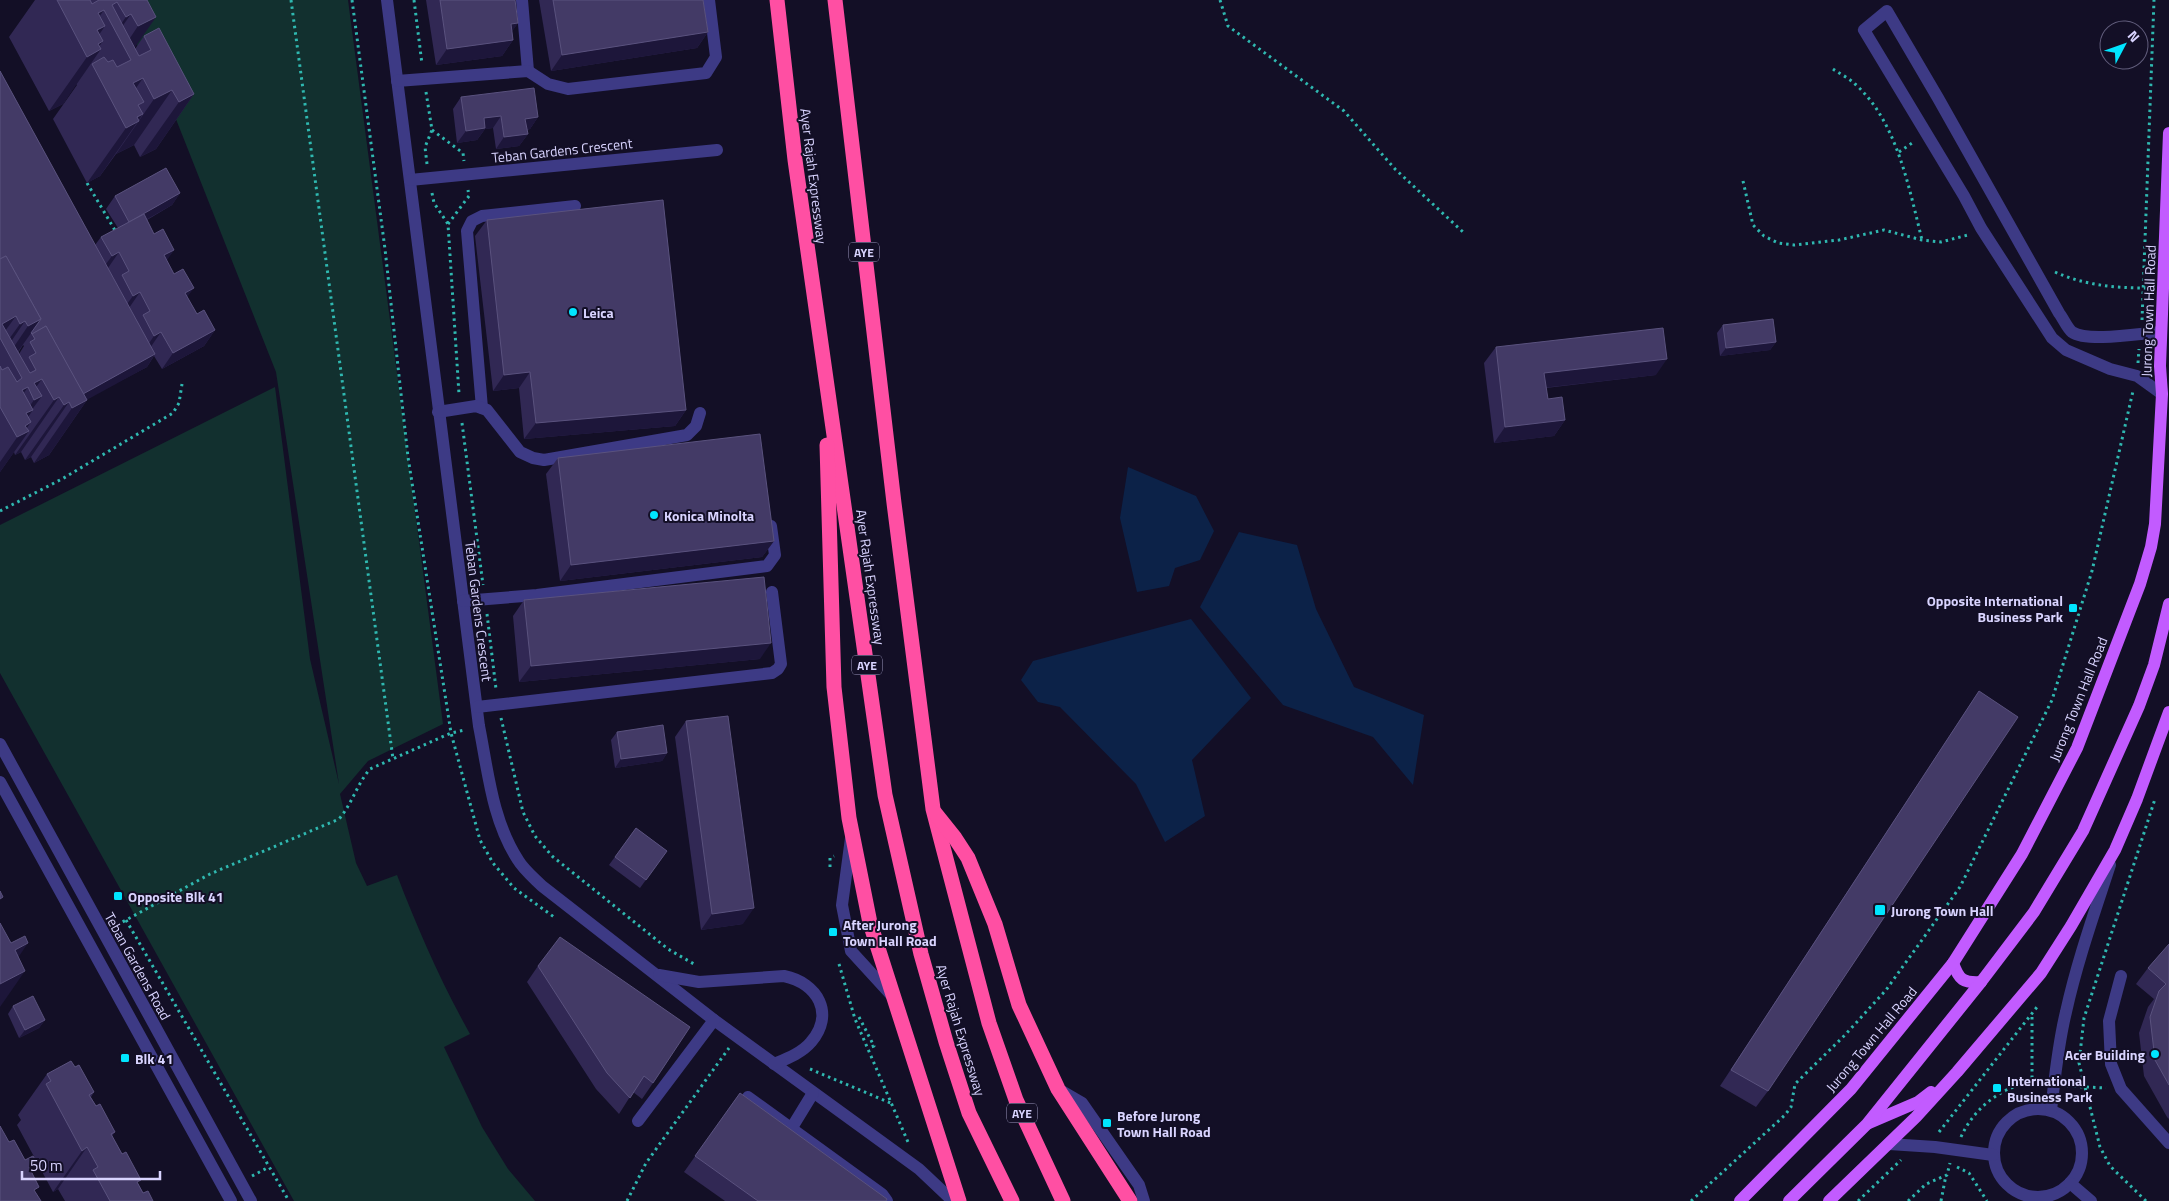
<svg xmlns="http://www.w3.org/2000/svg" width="2169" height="1201" font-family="'Titillium Web',sans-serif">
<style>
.green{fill:#12302f}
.water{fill:#0c2248}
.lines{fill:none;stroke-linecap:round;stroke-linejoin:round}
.path{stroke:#2fb8b0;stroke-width:3;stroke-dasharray:2.5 4;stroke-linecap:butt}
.minor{stroke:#3d3a85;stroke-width:12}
.major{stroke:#c25bff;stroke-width:12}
.highway{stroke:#ff4fa3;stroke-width:15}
.wall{fill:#312854;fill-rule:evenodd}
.shaded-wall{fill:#1d163a}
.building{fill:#433a66;stroke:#5a527e}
.poi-dot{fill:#00e5ff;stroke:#130f26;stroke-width:2}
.labels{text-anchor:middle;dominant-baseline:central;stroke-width:4;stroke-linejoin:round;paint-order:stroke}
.shield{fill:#130f26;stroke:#9e99be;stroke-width:1}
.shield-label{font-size:12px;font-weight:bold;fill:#d9d4ff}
.street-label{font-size:14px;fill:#d9d4ff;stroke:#130f26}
.poi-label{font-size:14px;font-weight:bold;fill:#d9d4ff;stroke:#130f26;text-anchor:start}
</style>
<rect width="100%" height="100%" fill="#130f26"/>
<path class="green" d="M112 0H348L443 724 368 761 340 794 356 863 367 886 397 875C418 930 441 982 470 1034L444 1047 482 1127 508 1169 535 1201H294L0 673V525L275 387 310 659 339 784 276 372 170 104Z"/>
<g class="water">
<path d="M1128 467 1196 496 1214 531 1200 560 1175 568 1169 586 1137 592 1120 518Z"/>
<path d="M1239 532 1297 545 1316 609 1354 687 1424 715 1413 785 1373 737 1283 705 1200 607Z"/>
<path d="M1191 619 1251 698 1192 760 1205 816 1165 842 1136 784 1060 707 1038 702 1021 680 1033 661Z"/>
</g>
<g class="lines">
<g class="path">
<path d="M291 0 393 759"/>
<path d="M352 0 385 249 408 457 451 733 480 840 493 863 514 888 554 917"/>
<path d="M414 0 422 64"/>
<path d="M1220 0 1228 26 1344 111 1395 169 1463 232"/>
<path d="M1833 69C1840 74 1849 78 1855 84 1897 121 1909 188 1922 240"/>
<path d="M426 92 432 130 425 147 427 164"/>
<path d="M432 130 463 153 464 161"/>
<path d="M1899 152 1915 141"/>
<path d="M1743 181 1753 225 1764 236 1778 243 1794 245 1839 240 1884 230 1922 240 1941 242 1968 235"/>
<path d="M87 183 116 232"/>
<path d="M432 193 434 203 448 224 459 394"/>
<path d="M448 224 469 196 468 190"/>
<path d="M2055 272C2084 285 2114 288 2146 288"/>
<path d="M2142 320 2154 0"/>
<path d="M2138 363 2139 349"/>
<path d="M462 423 483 585"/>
<path d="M0 511 62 479 173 413 179 403 182 384"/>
<path d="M487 614 496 689"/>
<path d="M501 718 523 812 535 836 552 856 668 949 694 964"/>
<path d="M830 867V858L834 856"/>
<path d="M126 920 289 1201"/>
<path d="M117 925 210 874 339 819C352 804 357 784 370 769L451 733 465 730"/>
<path d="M839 964 855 1019 908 1142"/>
<path d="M859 1017 874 1046 868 1048"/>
<path d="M810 1069 893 1104"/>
<path d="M2067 1086 2106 1088"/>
<path d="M1939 1132 2037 1007"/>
<path d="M1961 1137C1974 1108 2001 1087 2032 1082V1014"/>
<path d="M1957 1167 1969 1173 1987 1201"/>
<path d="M252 1176 269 1167"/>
<path d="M627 1201 646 1163 729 1048"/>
<path d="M1691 1201 1785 1115 1791 1107 1795 1084 1845 1035 1886 990 1960 887 2052 700 2092 571 2133 391"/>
<path d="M1858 1201 1901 1160"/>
<path d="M1908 1201 1926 1184 1947 1175 1950 1163"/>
<path d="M1941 1201 1946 1175"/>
<path d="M2146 1201 2110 1166 2100 1147 2079 1063 2084 1018 2155 799"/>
</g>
<g class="minor">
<path d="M387 0 479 726C488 771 492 820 518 860 524 870 534 878 542 886L714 1020 919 1169 953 1201"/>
<path d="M522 0 528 71"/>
<path d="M397 81 528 71 548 84 568 89 706 73 716 57 709 0"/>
<path d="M410 180 717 150"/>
<path d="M2161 332C2142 333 2088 343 2072 332 2067 328 2063 318 2059 313L1938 98 1887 11 1864 30 1964 196 1981 228 2052 338 2066 350 2110 369 2137 376 2162 394"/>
<path d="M482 408 467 231 472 221 482 216 575 206"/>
<path d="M438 412 476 406 487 410 520 452 533 458 544 460 687 435 696 426 700 413"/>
<path d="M463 601 537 595 767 566 775 555 771 526"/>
<path d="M477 707 772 673 778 669 781 664 772 592"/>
<path d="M0 744 251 1201"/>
<path d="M0 782 231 1201"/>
<path d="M851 838 842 905 851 951 894 998"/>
<path d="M659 975 699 982 784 976C818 983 835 1014 811 1042 802 1053 786 1059 774 1064"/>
<path d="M2121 976 2109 1021 2111 1064 2121 1089 2169 1143"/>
<path d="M1058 1089 1082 1103 1139 1185 1144 1201"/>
<path d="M748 1097 882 1194 887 1201"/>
<circle cx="2038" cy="1153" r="44"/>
<path d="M2051 1110C2055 1077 2058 1044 2066 1012 2077 962 2094 914 2110 865"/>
<path d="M638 1121 714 1020"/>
<path d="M791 1129 813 1093"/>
<path d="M1889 1144 1935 1147 1993 1155"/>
<path d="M2070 1183 2091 1201"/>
</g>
<g class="major">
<path d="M1953 963C1959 980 1963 983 1981 982"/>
<path d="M1869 1123 1918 1102 1931 1092"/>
<path d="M1740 1201 1851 1089 1953 963 2022 854 2077 748 2140 584 2151 547 2155 524 2162 394 2160 366 2169 133"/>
<path d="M1789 1201 1867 1124 1981 982 2034 912 2083 831 2139 706 2154 665 2169 604"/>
<path d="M1829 1201 1916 1117 1957 1072 2041 973 2071 926 2115 850 2137 799 2169 712"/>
</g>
<g class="highway">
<path d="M777 0 795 160 885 795 921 954 946 1042 969 1113 1012 1201"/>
<path d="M835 0 894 503 933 809 989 1023 1016 1100 1063 1201"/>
<path d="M827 445 834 687 849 818 870 923 959 1201"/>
<path d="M935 813 955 838 968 858 995 924 1019 1005 1058 1089 1130 1201"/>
</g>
</g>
<g class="wall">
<path d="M35 0H147L134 47 135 49 144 36 194 94 156 149 140 157 134 145 116 154 100 176 87 183 53 119 77 85 76 84 63 104 49 111 9 37Z"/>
<path d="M426 0H515L518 23 512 31 513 40 502 56 436 65Z"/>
<path d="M539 0H703L708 32 697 48 551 71Z"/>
<path d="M0 71 95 245 101 237 118 228 106 209 115 196 180 193 172 205 147 220 154 234 174 250 166 260 197 314 215 330 204 346 162 369 154 356 147 367 86 399 87 400 49 455 34 463 31 457 25 460 21 452 15 455 14 452 0 472ZM23 345 24 346 19 354 18 353Z"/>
<path d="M461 97 538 117 530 129 527 130 528 134 519 146 496 149 493 128 485 129 477 140 457 143 453 109Z"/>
<path d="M487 220 686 410 675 426 524 439 519 388 493 391 475 236Z"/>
<path d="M1723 325 1776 342 1770 350 1720 356 1717 333Z"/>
<path d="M1496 347 1656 375 1546 388 1548 399 1565 420 1554 436 1494 443 1484 363Z"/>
<path d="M558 458 774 541 762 557 560 581 546 474Z"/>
<path d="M524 600 760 659 519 682 513 616Z"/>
<path d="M1979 691 1768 1091 1756 1107 1720 1086Z"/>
<path d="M686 721 743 924 701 930 675 737Z"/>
<path d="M617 732 667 753 662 761 615 768 611 740Z"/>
<path d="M636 828 667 851 640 888 609 865Z"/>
<path d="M2169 944V1119L2167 1117 2144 1076 2139 1033 2148 1007 2154 999 2136 984 2148 968Z"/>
<path d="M538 966 653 1083 642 1099 633 1092 619 1114 596 1089 527 982Z"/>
<path d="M13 1006 45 1020 39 1028 19 1038 8 1014Z"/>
<path d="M75 1067 94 1092 91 1097 96 1106 115 1132 112 1136 143 1193 153 1201H65L58 1189 53 1192 17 1125 21 1120 18 1115 47 1074Z"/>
<path d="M740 1093 886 1201H725L684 1172Z"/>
</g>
<g class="shaded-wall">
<path d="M104 10 80 44 98 13Z"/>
<path d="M131 14 117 34 116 31 126 17Z"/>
<path d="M156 17 129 56 124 47 138 26Z"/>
<path d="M518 23 507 39 511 24Z"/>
<path d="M105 26 86 54 97 30Z"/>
<path d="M708 32 697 48 551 71 562 55Z"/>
<path d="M513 40 502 56 436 65 447 49Z"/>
<path d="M103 41 95 52 101 49 63 104 49 111 87 57 98 44Z"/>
<path d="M143 78 118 114 133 83Z"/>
<path d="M172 90 134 145 116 154 154 99Z"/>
<path d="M194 94 156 149 140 157 179 102Z"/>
<path d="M143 114 100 176 87 183 126 128 137 117Z"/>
<path d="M501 116 493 128 485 129 477 140 457 143 466 131 484 118Z"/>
<path d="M538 117 530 129 517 131 525 119Z"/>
<path d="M528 134 519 146 496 149 504 137Z"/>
<path d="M180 193 172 205 121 234 129 222Z"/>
<path d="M174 250 163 266 164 255Z"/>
<path d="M119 252 108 268 100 272 112 256Z"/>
<path d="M194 288 182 304 185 293Z"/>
<path d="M140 292 129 308 121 312 133 296Z"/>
<path d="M16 316 0 338 2 324Z"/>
<path d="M41 319 12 360 9 354 28 326Z"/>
<path d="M25 321 6 349 4 346 20 324Z"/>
<path d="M215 330 204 346 162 369 173 353Z"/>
<path d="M161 332 150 348 143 352 154 336Z"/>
<path d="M1776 342 1770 350 1720 356 1726 348Z"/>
<path d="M155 354 147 367 72 408 69 402 31 457 25 460 64 405 69 402Z"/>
<path d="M1667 359 1656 375 1533 389 1544 373Z"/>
<path d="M530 372 519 388 493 391 504 375Z"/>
<path d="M42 379 31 394 34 383Z"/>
<path d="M28 387 6 418 22 390Z"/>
<path d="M42 396 31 411 33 410 16 434 13 430 34 400Z"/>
<path d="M59 397 21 452 15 455 54 400Z"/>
<path d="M87 400 49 455 34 463 72 408Z"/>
<path d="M686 410 675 426 524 439 536 423Z"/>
<path d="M1565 420 1554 436 1494 443 1505 427Z"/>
<path d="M31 422 22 435 29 431 0 472V462L25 426Z"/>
<path d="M774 541 762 557 560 581 571 565Z"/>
<path d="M771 643 760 659 519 682 531 666Z"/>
<path d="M667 753 662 761 615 768 621 759Z"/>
<path d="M754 908 743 924 701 930 712 914Z"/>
<path d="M28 943 0 984 15 950Z"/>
<path d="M25 971 0 1007V984Z"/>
<path d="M45 1020 39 1028 19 1038 25 1030Z"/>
<path d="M87 1147 58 1189 53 1192 82 1151Z"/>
<path d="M37 1162 10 1201 29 1167Z"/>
</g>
<g class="building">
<path d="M57 0H90L92 4 99 0H147L156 17 138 26 131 14 126 17 117 2 112 5 139 56 151 50 144 36 159 28 194 94 179 102 172 90 154 99 143 78 133 83 144 102 138 105 143 114 137 117 139 121 126 128 92 64 104 57 108 62 113 60 117 67 131 60 104 10 98 13 105 26 97 30 103 41 98 44 101 49 87 57Z"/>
<path d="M440 0H515L518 23 511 24 513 40 447 49Z"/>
<path d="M553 0H703L708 32 562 55Z"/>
<path d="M0 71 155 354 83 394 46 326 32 334 31 333 41 319 6 256 0 259Z"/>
<path d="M534 88 538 117 525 119 528 134 504 137 501 116 484 118 485 128 466 131 461 97Z"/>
<path d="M166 168 180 193 129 222 115 196Z"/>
<path d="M663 200 686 410 536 423 530 372 504 375 487 220Z"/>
<path d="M144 214 154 234 163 229 174 250 164 255 174 274 183 269 194 288 185 293 197 314 204 310 215 330 173 353 161 332 154 336 143 315 150 311 140 292 133 296 122 275 129 271 119 252 112 256 101 237Z"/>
<path d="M6 256 41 319 28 326 25 321 20 324 16 316 2 324 30 373 36 370 29 357 36 353 30 342 35 339 32 334 46 326 87 400 72 408 69 402 64 405 59 397 54 400 42 379 34 383 42 396 34 400 28 387 22 390 33 410 26 413 31 422 25 426 29 431 17 437 0 407V366L2 370 8 367 17 382 22 378 0 338V259Z"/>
<path d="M1773 319 1776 342 1726 348 1723 325Z"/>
<path d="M1663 328 1667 359 1544 373 1548 399 1562 397 1565 420 1505 427 1496 347Z"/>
<path d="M760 434 774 541 571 565 558 458Z"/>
<path d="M764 577 771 643 531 666 524 600Z"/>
<path d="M1979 691 2018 717 1768 1091 1731 1070Z"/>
<path d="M728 716 754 908 712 914 686 721Z"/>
<path d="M663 725 667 753 621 759 617 732Z"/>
<path d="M636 828 667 851 646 880 615 857Z"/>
<path d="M0 891 3 897 0 899Z"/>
<path d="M0 923 11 943 25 936 28 943 15 950 25 971 0 984Z"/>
<path d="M560 937 690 1027 653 1083 644 1076 630 1098 607 1073 538 966Z"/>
<path d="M2169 944V1085L2155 1060 2150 1017 2159 991 2166 984 2148 968Z"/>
<path d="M33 996 45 1020 25 1030 13 1006Z"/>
<path d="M71 1061 75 1067 79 1065 94 1092 89 1095 96 1106 100 1104 115 1132 111 1134 122 1154 126 1152 141 1180 137 1182 143 1193 148 1191 153 1201H110L93 1170 98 1167 87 1147 82 1151 46 1084 51 1081 47 1074Z"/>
<path d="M740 1093 887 1199 886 1201H758L695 1156Z"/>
<path d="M0 1126 9 1142 14 1140 25 1160 33 1156 37 1162 29 1167 39 1187 34 1190 41 1201H0Z"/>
</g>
<g class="poi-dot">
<circle cx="573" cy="312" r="5"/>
<circle cx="654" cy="515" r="5"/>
<rect x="2068" y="603" width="10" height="10" rx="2.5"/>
<rect x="113" y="891" width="10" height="10" rx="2.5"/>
<rect x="1874" y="904" width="12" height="12" rx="2.5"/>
<rect x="828" y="927" width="10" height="10" rx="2.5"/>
<circle cx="2155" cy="1054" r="5"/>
<rect x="120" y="1053" width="10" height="10" rx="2.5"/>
<rect x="1992" y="1083" width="10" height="10" rx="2.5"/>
<rect x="1102" y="1118" width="10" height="10" rx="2.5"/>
</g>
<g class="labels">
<g class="shield">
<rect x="849" y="242.5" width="30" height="19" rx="4"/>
<rect x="852" y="655.5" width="30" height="19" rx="4"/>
<rect x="1007" y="1103.5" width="30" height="19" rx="4"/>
</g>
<g class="shield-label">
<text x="864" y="252">AYE</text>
<text x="867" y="665">AYE</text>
<text x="1022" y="1113">AYE</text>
</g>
<g class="street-label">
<text transform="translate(562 150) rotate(-6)">Teban Gardens Crescent</text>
<text transform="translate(814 176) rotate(83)">Ayer Rajah Expressway</text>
<text transform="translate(2148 311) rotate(-88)">Jurong Town Hall Road</text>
<text transform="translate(871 577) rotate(82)">Ayer Rajah Expressway</text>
<text transform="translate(479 611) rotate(83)">Teban Gardens Crescent</text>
<text transform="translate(2078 699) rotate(-68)">Jurong Town Hall Road</text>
<text transform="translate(138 966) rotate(61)">Teban Gardens Road</text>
<text transform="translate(961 1030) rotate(73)">Ayer Rajah Expressway</text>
<text transform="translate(1871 1039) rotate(-50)">Jurong Town Hall Road</text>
</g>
<g class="poi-label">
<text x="583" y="312">Leica</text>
<text x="664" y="515">Konica Minolta</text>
<text x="2063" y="600" text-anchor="end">Opposite International<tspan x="2063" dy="16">Business Park</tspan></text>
<text x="128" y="896">Opposite Blk 41</text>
<text x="1891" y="910">Jurong Town Hall</text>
<text x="843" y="924">After Jurong<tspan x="843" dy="16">Town Hall Road</tspan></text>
<text x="2145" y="1054" text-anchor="end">Acer Building</text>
<text x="135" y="1058">Blk 41</text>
<text x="2007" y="1080">International<tspan x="2007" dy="16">Business Park</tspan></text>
<text x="1117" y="1115">Before Jurong<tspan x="1117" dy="16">Town Hall Road</tspan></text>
</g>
</g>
<g transform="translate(2124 45) rotate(49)"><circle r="24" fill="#130f26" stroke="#625e7d"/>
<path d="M0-4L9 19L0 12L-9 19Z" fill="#00e5ff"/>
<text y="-8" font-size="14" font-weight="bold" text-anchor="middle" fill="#d9d4ff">N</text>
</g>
<path d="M22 1171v8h138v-8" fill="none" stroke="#d9d4ff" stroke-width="2.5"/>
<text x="30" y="1171" font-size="15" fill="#d9d4ff" stroke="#130f26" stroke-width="4" paint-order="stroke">50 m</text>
</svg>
